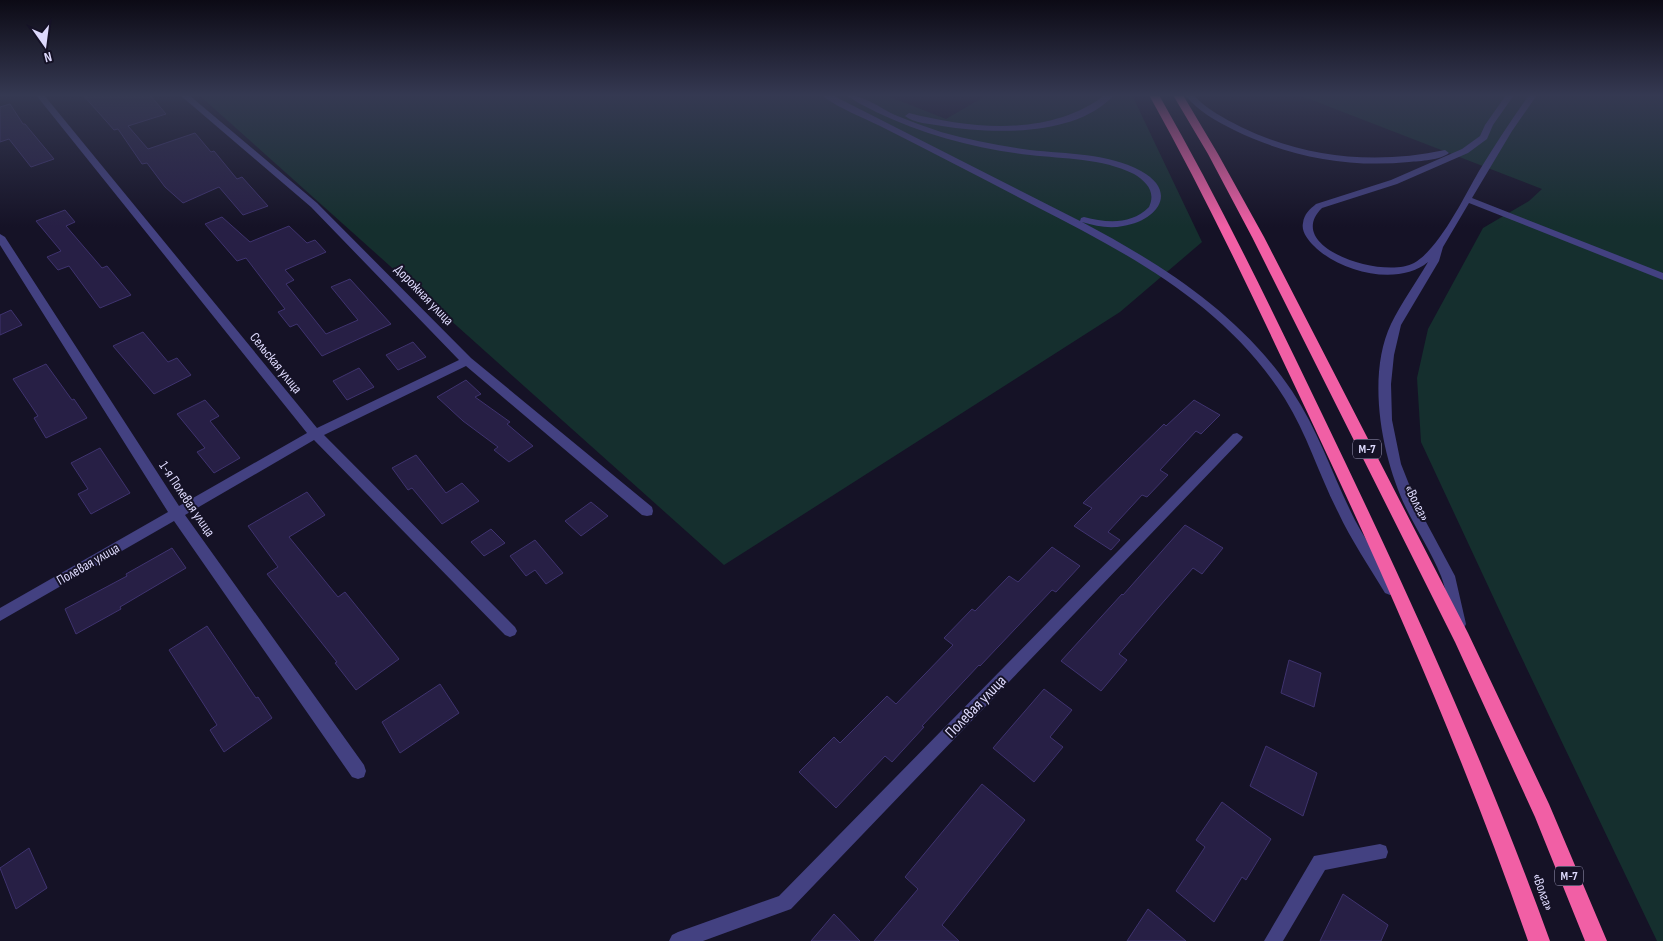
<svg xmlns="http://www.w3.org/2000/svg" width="1663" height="941" font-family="'Sofia Sans Condensed',sans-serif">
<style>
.green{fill:#152f2e}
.building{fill:#271f45;stroke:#3f336f}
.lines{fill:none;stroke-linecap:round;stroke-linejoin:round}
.minor{fill:#434181;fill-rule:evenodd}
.highway{fill:#f15fa5;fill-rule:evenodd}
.labels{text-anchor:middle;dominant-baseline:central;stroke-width:4;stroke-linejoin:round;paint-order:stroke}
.shield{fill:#151226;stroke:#a19dbc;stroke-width:1}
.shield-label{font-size:12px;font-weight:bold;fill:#ddd9fc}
.street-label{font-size:14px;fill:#ddd9fc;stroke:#151226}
.near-street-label{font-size:16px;fill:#ddd9fc;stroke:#151226}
</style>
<rect width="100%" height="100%" fill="#151226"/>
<g class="green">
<path d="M199 95H885L946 119 987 95H1132L1202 242 1120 312 724 565Z"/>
<path d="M1299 95H1663V941H1657L1517 648 1421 442 1417 378 1428 329 1483 228 1529 201 1542 189Z"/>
</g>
<g class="building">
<path d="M83 95H150L166 114 128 126 148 149 195 133 211 152 214 151 237 179 242 177 268 206 243 215 219 187 183 203 165 187 147 163 142 164 118 129 114 130Z"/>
<path d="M10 104 23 124H25L54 159 31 167 9 139 0 142V107Z"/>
<path d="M65 210 75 222 66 226 102 268 107 266 131 295 100 308 69 266 58 270 47 257 61 251 36 221Z"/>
<path d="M222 217 250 242 289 226 307 243 315 240 326 252 285 270 294 280 286 284 326 334 358 320 331 287 350 279 391 324 322 356 297 324 290 327 278 312 285 309 246 258 237 261 205 224Z"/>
<path d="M11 310 22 325 0 335V315Z"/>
<path d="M143 332 168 362 177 358 191 375 154 394 113 346Z"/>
<path d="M413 342 426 357 398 370 386 355Z"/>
<path d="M46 364 72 400 74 399 87 418 46 438 34 418 38 416 13 379Z"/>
<path d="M359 368 374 387 347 400 333 381Z"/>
<path d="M466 380 481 394 475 397 510 422 507 424 533 446 509 462 494 450 498 447 463 421 437 397Z"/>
<path d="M205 400 219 416 210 421 240 458 214 473 197 452 205 448 177 414Z"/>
<path d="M1194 400 1220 415 1201 434 1196 431 1160 470 1168 475 1147 497 1142 495 1108 532 1120 540 1111 550 1074 526 1092 508 1083 503 1164 424 1166 426Z"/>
<path d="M100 448 130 493 91 514 78 494 88 489 71 463Z"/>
<path d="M416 455 446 493 462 483 479 501 442 524 412 488 408 490 392 468Z"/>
<path d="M307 492 325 515 289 537 338 597 345 592 399 659 356 690 335 663 337 662 267 574 278 567 248 526Z"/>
<path d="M591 502 608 516 581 536 565 521Z"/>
<path d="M1185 525 1223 548 1202 574 1193 568 1158 608 1119 654 1127 660 1101 691 1061 661 1122 594 1123 595Z"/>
<path d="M491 529 505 543 484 556 471 542Z"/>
<path d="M535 540 563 573 546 584 535 570 526 576 510 556Z"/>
<path d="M1052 547 1080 566 1056 592 1052 590 980 666 979 665 922 726 924 727 892 762 885 756 836 808 799 772 834 737 840 743 887 696 896 704 953 645 944 638 972 609 975 611 1009 576 1018 582Z"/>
<path d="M172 548 186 568 120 607 121 609 76 634 65 609 127 576 126 574Z"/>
<path d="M207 626 256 698 258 697 272 718 224 752 210 730 217 725 169 650Z"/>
<path d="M1289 660 1321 673 1314 707 1281 693Z"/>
<path d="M440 684 459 713 400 753 382 722Z"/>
<path d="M1044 689 1072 710 1050 737 1063 747 1034 782 993 748Z"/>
<path d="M1266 746 1317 773 1303 816 1250 786Z"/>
<path d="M982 784 1025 820 942 925 959 941H874L918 889 905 877Z"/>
<path d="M1222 802 1271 839 1246 880 1242 877 1214 922 1176 891 1205 847 1196 840Z"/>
<path d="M29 848 47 888 16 909 0 868Z"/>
<path d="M1343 894 1388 925 1381 941H1320Z"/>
<path d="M1148 909 1186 941H1127Z"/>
<path d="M834 914 860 941H811Z"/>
</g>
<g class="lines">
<g class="minor">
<path d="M36 95H44L317 428 459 360 311 207 180 95H189L317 203 471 358 652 507 653 511 652 515 647 516 642 515 466 366 324 435 515 627 517 631 515 635 510 637 505 635 314 440 185 515 364 765 366 771 364 777 358 779 352 777 174 521 0 621V608L168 512 0 245V234L5 237 179 506 307 433Z"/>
<path d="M822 95H832L1080 221 1081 218 1084 217C1107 223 1131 225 1149 207 1156 192 1147 182 1134 174 1102 158 1064 159 1030 155 977 149 924 135 876 112 867 107 855 102 847 95 864 95 880 108 895 115 910 121 926 127 941 132 970 140 1000 146 1030 150 1067 154 1108 153 1141 171 1179 192 1157 221 1123 226 1109 229 1096 226 1082 222 1163 265 1240 314 1292 391 1317 428 1331 471 1350 510 1362 536 1380 560 1395 585L1397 589 1395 593 1390 595 1385 593C1369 566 1351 540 1338 512 1319 475 1307 434 1285 399 1227 306 1131 255 1037 207 986 180 935 154 884 128 867 119 835 107 822 95Z"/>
<path d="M1105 95H1114C1076 137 993 134 942 126 931 124 913 123 905 116L909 113C972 129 1050 137 1105 95Z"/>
<path d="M1185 95H1193C1207 109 1223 118 1241 127 1305 158 1375 165 1445 150L1449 153C1441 160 1420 161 1409 162 1349 168 1289 157 1234 130 1216 121 1198 111 1185 95Z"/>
<path d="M1506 95H1514L1493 125 1487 139 1468 153 1397 184 1322 208C1282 247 1383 280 1414 263 1439 249 1464 197 1479 171 1495 145 1511 120 1529 95H1537L1512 131 1472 198 1663 273V280L1469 203 1443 247 1439 261 1401 325 1394 355 1391 384 1392 420 1401 464 1418 507 1455 576 1466 624 1464 628 1459 630 1454 628 1452 624C1448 608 1447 591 1441 576 1432 553 1417 531 1406 508 1382 458 1366 377 1391 324 1401 303 1416 283 1428 262 1398 287 1340 272 1314 246 1308 240 1301 231 1303 223 1304 214 1310 209 1316 204L1391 180 1462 149 1480 136 1485 125Z"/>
<path d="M1237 433 1243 437 1241 440 791 909 703 941H669L672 935 678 932 779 896 1233 434Z"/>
<path d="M1380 844 1386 846 1388 852 1386 858 1325 870 1283 941H1264L1314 856Z"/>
</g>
<g class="highway">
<path d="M1149 95H1159C1219 200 1271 308 1323 416 1406 588 1485 761 1550 941H1528C1466 762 1390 588 1309 416 1258 308 1208 200 1149 95Z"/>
<path d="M1173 95H1183L1218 154 1264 237 1468 633 1549 804 1607 941H1585L1535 817 1455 642 1252 237 1208 154Z"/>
</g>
</g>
<linearGradient id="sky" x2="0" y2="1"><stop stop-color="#0c0a15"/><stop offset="0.42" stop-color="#353952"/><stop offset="1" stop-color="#353952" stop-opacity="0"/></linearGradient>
<rect width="1663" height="227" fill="url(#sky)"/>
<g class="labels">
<g class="shield">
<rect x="1353" y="439.5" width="28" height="19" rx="4"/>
<rect x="1555" y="866.5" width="28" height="19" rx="4"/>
</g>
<g class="shield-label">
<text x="1367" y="449">М-7</text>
<text x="1569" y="876">М-7</text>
</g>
<g class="street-label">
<text transform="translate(424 295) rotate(46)">Дорожная улица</text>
<text transform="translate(276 363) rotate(51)">Сельская улица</text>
<text transform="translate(187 499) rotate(56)">1-я Полевая улица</text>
<text transform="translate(1417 503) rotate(63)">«Волга»</text>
<text transform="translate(88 564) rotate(-30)">Полевая улица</text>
<text transform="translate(1543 892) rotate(70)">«Волга»</text>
</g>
<g class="near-street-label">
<text transform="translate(976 707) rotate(-46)">Полевая улица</text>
</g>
</g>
<g transform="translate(45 45) rotate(166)" stroke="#151226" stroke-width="4" paint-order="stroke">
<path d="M0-4L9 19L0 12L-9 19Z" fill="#ddd9fc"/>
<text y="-8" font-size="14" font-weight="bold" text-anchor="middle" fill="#ddd9fc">N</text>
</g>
</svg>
